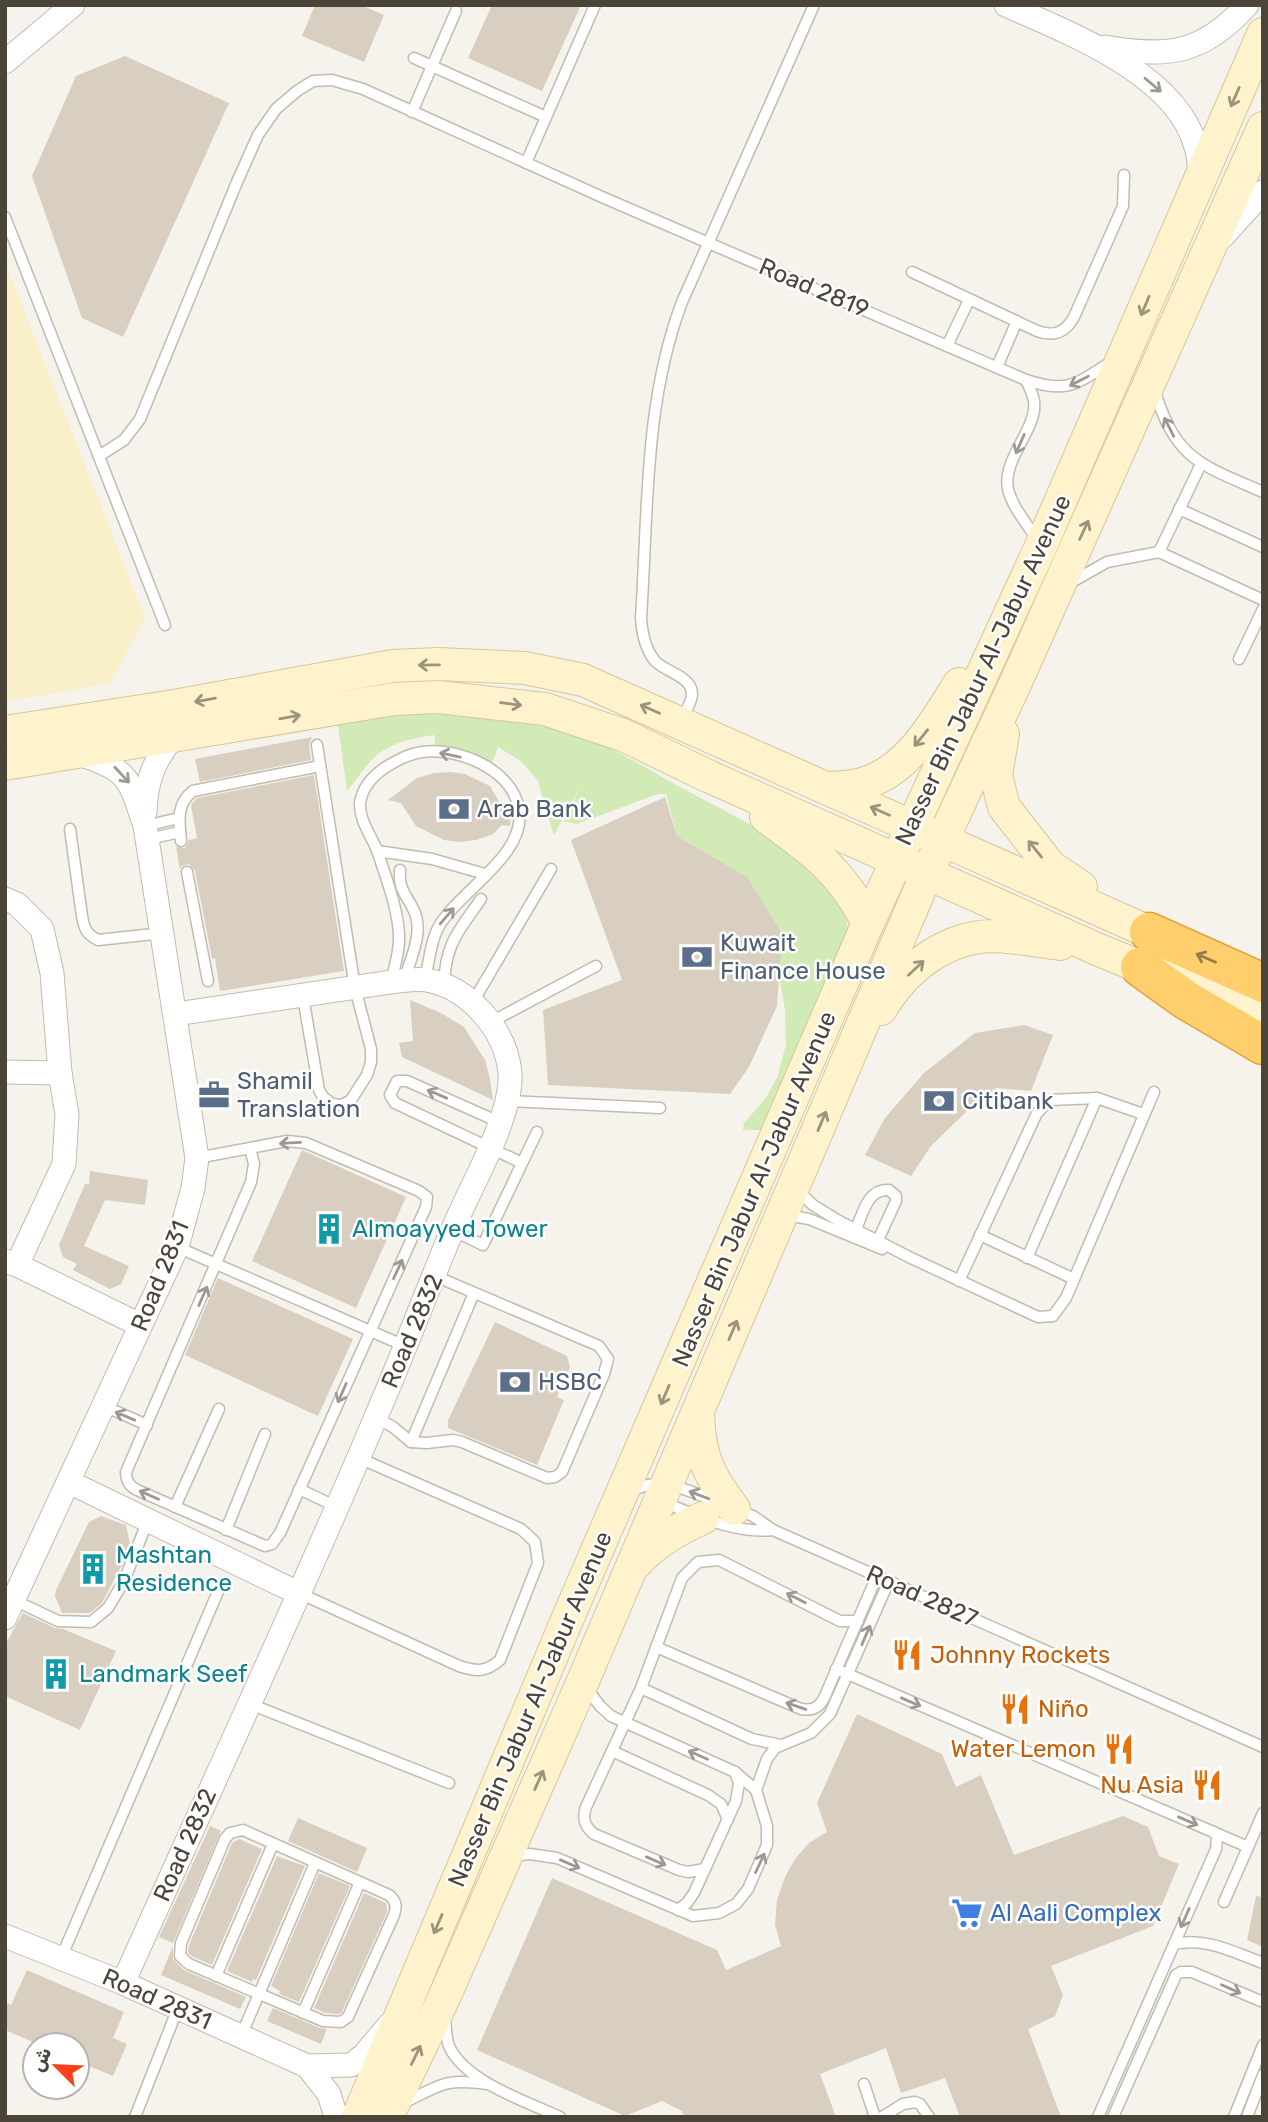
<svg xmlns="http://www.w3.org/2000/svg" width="1268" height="2122" font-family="Rubik,Vazirmatn,sans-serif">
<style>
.green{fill:#d2eab5}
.sand{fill:#f9efc9}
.building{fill:#d8cfc1}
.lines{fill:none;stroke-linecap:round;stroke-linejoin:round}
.lane-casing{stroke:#c2bbae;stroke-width:13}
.street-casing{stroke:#c2bbae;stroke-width:25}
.secondary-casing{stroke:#d6c79b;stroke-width:34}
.highway-casing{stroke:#e0a43c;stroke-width:41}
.lane{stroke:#fff;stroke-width:10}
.street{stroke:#fff;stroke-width:23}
.secondary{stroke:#fff3cd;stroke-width:32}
.highway{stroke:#ffcf6e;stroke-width:38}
.oneway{stroke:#9c9892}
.oneway2{stroke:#9c937c}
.oneway3{stroke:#937c4e}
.labels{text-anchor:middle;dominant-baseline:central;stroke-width:5;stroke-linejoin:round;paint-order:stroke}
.street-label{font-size:24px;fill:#4b4439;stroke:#fff}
.service-label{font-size:24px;fill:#4e5e75;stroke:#fff;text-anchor:start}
.culture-label{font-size:24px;fill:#0d838f;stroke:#fff;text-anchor:start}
.food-label{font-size:24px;fill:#c56008;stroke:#fff;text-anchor:start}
.shop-label{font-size:24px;fill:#366cbe;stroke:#fff;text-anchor:start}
</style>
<rect width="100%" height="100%" fill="#f6f3ec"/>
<path class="green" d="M426 708C485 711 548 720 602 745 630 757 656 774 682 788 728 813 795 844 829 884 841 899 846 915 849 933L762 1130H743L744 1123 765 1099 777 1078 786 1045 785 1010 775 952 747 877 677 836 666 794H658L577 824 564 821 582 783 554 835 543 803 539 782 522 762 498 747 491 765 436 750 434 735C409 739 386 743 368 764 361 772 355 782 347 791L337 719Z"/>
<path class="sand" d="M5 262 145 618 110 683 5 702Z"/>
<g class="building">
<path d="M315 5H361L384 15 364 62 302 36Z"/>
<path d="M492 5H581L542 91 468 58Z"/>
<path d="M125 56 229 103 123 337 82 318 32 176 76 76Z"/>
<path d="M312 737 309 746 311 760 200 782 195 759Z"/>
<path d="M451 772 465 774 490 786 503 809 511 815 510 826 502 825 493 834 476 840 458 842 444 840 416 826 401 803 388 800 417 778 434 773Z"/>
<path d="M314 775 344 971 220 991 215 958 212 959 195 871 189 864 182 866 180 869 176 847 185 848 189 840 197 838 191 805 197 798Z"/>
<path d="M665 797 677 836 747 877 782 934 777 1006 749 1067 730 1094 548 1085 543 1010 622 980 571 840Z"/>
<path d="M410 1000 441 1013 464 1027 485 1060 490 1079 493 1100 402 1057 399 1043 413 1041Z"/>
<path d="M1024 1025 1053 1035 1031 1091 996 1088 966 1112 931 1146 911 1176 865 1155 885 1118 924 1073 975 1033Z"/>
<path d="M302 1150 406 1197 356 1308 252 1261Z"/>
<path d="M90 1171 148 1180 145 1205 105 1200 84 1246 129 1266 121 1284 110 1289 73 1270 77 1264 63 1257 59 1245 85 1184H89Z"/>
<path d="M218 1278 353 1339 318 1416 185 1355Z"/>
<path d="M495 1322 567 1356 570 1367 557 1397 564 1400 537 1465 448 1428V1420Z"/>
<path d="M101 1516 126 1525 130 1544 123 1563 102 1603 90 1613H62L55 1596 56 1590 89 1522Z"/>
<path d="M23 1613 55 1628 63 1629 116 1651 80 1730 5 1696V1645Z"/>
<path d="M857 1714 942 1754 956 1787 981 1775 1014 1855 1123 1816 1148 1827 1159 1856 1179 1864 1153 1926 1051 1966 1063 1995 1055 2016 1028 2029 1061 2117H960L945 2078 901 2093 886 2048 820 2074 836 2117H684L682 2111 662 2101 625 2116 477 2050 552 1878 717 1950 726 1970 781 1946 775 1925 777 1900 785 1877 795 1859 809 1843 827 1832 817 1803Z"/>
<path d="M298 1818 367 1848 357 1872 288 1841Z"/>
<path d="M210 1826 221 1831 173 1943 159 1937Z"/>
<path d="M239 1839 262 1849 212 1965 193 1957 188 1953 189 1945 232 1843Z"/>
<path d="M277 1856 305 1866 256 1980 253 1979 252 1982 227 1971Z"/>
<path d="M319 1873 350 1886 299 2002 279 1994 280 1991 271 1986Z"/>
<path d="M364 1893 386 1903 387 1912 342 2012 339 2014 325 2013 314 2008Z"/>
<path d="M1256 1896 1263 1897V1947L1247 1940Z"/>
<path d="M173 1946V1959L184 1970 246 1997 240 2009 161 1975Z"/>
<path d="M27 1970 124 2012 113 2038 127 2044 113 2076 77 2061V2045H40L5 2030V2002L11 2005Z"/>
<path d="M273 2008 320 2028 327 2029 321 2044 267 2021Z"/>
</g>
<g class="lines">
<defs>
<g id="lane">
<path d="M414 58 546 117"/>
<path d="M412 112 456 11"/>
<path d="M526 163 595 5"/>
<path d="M5 217 165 625"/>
<path d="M912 272 1037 331C1054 337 1065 333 1074 317L1123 206 1124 175"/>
<path d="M947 346 969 300"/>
<path d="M997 367 1017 321"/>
<path d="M1026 380C1029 387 1033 394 1034 401 1038 429 1002 458 1008 489 1012 507 1028 525 1038 541"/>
<path d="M1154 389C1176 460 1199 464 1263 492"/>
<path d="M99 456 124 440 140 419 237 182 258 135 276 109 297 91 313 81 332 80 363 89 602 197 1026 380C1068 394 1076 384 1111 362"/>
<path d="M1179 509 1263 547"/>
<path d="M1159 552 1201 464"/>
<path d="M1070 583 1107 562 1159 552 1263 600"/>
<path d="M1239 659 1263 609"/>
<path d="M682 720C685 712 692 702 692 694 692 676 665 672 655 661 645 649 642 633 641 618 648 513 644 402 682 302L814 5"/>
<path d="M145 826 179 818"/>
<path d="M70 829 82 916C84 928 86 934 98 940L163 933"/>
<path d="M148 839 180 832"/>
<path d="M181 841C179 821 176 804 193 791L320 766"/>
<path d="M377 851 432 859 485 874"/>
<path d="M400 870C398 893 410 897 416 916 422 936 410 961 404 980"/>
<path d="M187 872 208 981"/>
<path d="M391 982C394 968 399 954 399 940 400 915 386 877 378 853 372 836 359 821 360 803 362 789 372 777 383 769 395 761 407 754 422 752 458 747 512 769 519 809 527 856 458 891 438 928 430 943 429 963 425 980"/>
<path d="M444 986C445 944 458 932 481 899"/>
<path d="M303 997 319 1090 323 1097 332 1104 342 1105 351 1100 367 1075 371 1062V1049L355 988 317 745"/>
<path d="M473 1002 551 869"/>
<path d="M491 1022 596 966"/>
<path d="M508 1101 660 1108"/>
<path d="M499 1122 407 1081H397L390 1095 395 1103 522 1163"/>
<path d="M197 1158 287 1141 306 1143 419 1191 427 1197 426 1207 280 1533 272 1544 265 1546 137 1490C129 1486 126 1481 126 1472L251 1182 254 1164 250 1148"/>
<path d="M796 1189 813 1205 839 1221 911 1258 1038 1317 1053 1316 1066 1298 1154 1092"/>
<path d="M786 1215 809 1219 882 1249"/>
<path d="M856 1229C863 1213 868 1188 889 1190L896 1196V1201L878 1240"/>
<path d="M452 1230 483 1245 537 1132"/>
<path d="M980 1235 1074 1279"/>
<path d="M177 1247 405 1346"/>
<path d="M1027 1258 1097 1098"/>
<path d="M959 1281 1037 1113 1050 1100 1097 1098 1143 1114"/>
<path d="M104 1406 147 1425"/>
<path d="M376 1418 393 1427 411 1442 427 1443 453 1440 462 1442 547 1478 555 1477 562 1472 604 1374 608 1359 599 1346 435 1276"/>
<path d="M411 1442 474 1293"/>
<path d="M299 1489 337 1507"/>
<path d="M631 1492C660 1473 689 1492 718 1502"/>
<path d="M661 1501C696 1515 734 1534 773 1530"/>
<path d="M175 1507 219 1409"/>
<path d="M736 1509 753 1516 773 1530 1263 1747"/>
<path d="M226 1530 265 1434"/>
<path d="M299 1593 459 1666C477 1672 486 1672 500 1660L538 1563 535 1542 521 1529 359 1458"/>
<path d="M14 1600 58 1621 91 1622 108 1608 124 1581 148 1520"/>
<path d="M656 1647 801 1709C812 1711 819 1708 824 1698L877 1576"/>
<path d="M836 1669 1248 1847"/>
<path d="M585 1686 600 1706 611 1716 735 1772 756 1790"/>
<path d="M641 1688 752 1739 781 1745"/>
<path d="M250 1704 449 1783"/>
<path d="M612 1751 708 1795 721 1804 728 1819"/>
<path d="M243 1830 389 1895C396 1901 397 1906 394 1915L348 2017 341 2022 323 2021 189 1964 180 1956 181 1943 225 1839 230 1833Z"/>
<path d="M510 1856 530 1854 557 1858 693 1916 719 1913 736 1904 748 1889 767 1845V1826L756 1790 767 1759 775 1748 811 1733 830 1714 889 1581"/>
<path d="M705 1869 688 1872 679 1870 594 1834C584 1826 582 1818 586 1807L641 1688 682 1578 698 1562 719 1560 840 1621H858"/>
<path d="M1224 1902 1263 1813"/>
<path d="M678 1910 687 1903 694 1893 736 1801 739 1783 735 1772"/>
<path d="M1174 1944C1206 1937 1233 1952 1263 1963"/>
<path d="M61 1958 220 1587"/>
<path d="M216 1976 273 1844"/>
<path d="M303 2013 360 1882"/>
<path d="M445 2018C446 2027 446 2038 449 2046 464 2081 527 2102 560 2117"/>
<path d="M241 2036 315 1863"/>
<path d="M864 2084 875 2117"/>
<path d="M403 2103C441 2085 444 2078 487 2084"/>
<path d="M135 2117 178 2008"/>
<path d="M882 2117 903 2104 915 2102 920 2104 929 2117"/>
<path d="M1098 2117 1216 1849 1217 1837 1214 1832"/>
<path d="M1113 2117 1176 1975 1181 1972H1192L1263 2002"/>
<path d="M1234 2117 1263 2045"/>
<path d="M1247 2117 1263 2075"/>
</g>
<g id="street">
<path d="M1006 5C1069 33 1177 74 1196 147 1199 156 1199 165 1200 174"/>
<path d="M1105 47C1168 58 1203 54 1247 5"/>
<path d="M5 62 73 5"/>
<path d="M1222 237 1263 192"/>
<path d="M145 812C146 781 154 760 174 736"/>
<path d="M5 899 17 904 42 929 52 973 60 1073 67 1114 64 1164 17 1265"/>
<path d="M5 1072 60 1073"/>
<path d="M5 1261 17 1265 140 1325"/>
<path d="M69 1482 298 1593"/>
<path d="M5 1618 177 1247 193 1188 197 1158 145 826C129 779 130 770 79 754"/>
<path d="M5 1936 123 1983 307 2066 351 2065 364 2055 389 2025"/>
<path d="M123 1983C207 1795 295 1609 375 1419 402 1357 426 1293 452 1231 469 1189 513 1116 510 1073 506 1030 469 987 426 980 415 978 402 981 391 982L176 1014"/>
<path d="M307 2066 329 2094 336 2117"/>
</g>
<g id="secondary">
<path d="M5 732 174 706 393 666 438 664 525 668 583 680 1149 932"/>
<path d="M1003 734 996 775 1004 807 1050 866 1081 887"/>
<path d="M5 764 394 699 438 697 545 709 623 735 710 777 1099 950 1263 1017"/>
<path d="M829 788C840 787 852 787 862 784 908 772 936 721 959 684"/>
<path d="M766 817C813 851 841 870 868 923"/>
<path d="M881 1009C905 968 946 936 995 936 1016 937 1038 941 1060 944"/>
<path d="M698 1415C700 1458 708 1474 734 1509"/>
<path d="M636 1563C655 1542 678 1529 703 1518"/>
<path d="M358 2117 567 1620 868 923 1041 546 1263 34"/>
<path d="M387 2117 443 2000 583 1681 927 873 1016 682 1263 128"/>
</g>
<g id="highway">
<path d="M1149 932 1263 983"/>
<path d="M1140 967 1186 1000 1263 1045"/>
</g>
</defs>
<use href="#lane" class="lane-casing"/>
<use href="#street" class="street-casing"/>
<use href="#secondary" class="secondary-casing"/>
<use href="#highway" class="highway-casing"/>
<use href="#lane" class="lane"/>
<use href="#street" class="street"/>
<use href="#secondary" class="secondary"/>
<use href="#highway" class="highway"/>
</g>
<defs><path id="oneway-shaft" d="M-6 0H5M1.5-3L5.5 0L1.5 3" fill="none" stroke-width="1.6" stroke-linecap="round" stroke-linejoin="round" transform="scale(1.75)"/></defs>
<g class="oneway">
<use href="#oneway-shaft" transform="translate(1153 85) rotate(40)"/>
<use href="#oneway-shaft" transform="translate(1079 381) rotate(153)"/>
<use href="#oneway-shaft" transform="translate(1169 427) rotate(-117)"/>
<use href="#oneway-shaft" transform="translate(1020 444) rotate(114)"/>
<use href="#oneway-shaft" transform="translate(450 755) rotate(-168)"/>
<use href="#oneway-shaft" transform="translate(122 775) rotate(47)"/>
<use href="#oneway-shaft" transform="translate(447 916) rotate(-49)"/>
<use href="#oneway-shaft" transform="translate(437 1094) rotate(-157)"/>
<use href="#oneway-shaft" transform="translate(290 1143) rotate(177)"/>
<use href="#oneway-shaft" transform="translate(398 1269) rotate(-65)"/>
<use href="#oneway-shaft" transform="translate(203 1296) rotate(-66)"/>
<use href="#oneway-shaft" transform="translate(342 1393) rotate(114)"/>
<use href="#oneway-shaft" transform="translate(125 1416) rotate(-157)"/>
<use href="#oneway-shaft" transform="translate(149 1495) rotate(-156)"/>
<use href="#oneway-shaft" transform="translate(699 1495) rotate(-159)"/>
<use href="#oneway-shaft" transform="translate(796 1598) rotate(-153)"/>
<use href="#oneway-shaft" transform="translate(866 1635) rotate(-67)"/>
<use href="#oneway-shaft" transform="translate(911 1702) rotate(23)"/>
<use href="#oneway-shaft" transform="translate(796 1706) rotate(-161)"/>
<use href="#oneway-shaft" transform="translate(698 1755) rotate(-156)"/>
<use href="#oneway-shaft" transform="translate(1188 1821) rotate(23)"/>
<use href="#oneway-shaft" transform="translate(656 1861) rotate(23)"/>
<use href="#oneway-shaft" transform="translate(760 1863) rotate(-65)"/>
<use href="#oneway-shaft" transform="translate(570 1864) rotate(23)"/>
<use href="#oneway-shaft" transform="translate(1185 1918) rotate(114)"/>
<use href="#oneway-shaft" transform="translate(1231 1989) rotate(24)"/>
</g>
<g class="oneway2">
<use href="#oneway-shaft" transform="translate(1235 97) rotate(114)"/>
<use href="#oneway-shaft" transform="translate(1145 306) rotate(113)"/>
<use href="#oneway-shaft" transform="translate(1084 530) rotate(-65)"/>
<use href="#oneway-shaft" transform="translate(429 665) rotate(179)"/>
<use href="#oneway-shaft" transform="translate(205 700) rotate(170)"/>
<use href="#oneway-shaft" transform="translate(511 704) rotate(7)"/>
<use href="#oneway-shaft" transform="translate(650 709) rotate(-156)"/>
<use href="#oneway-shaft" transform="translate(290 717) rotate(-10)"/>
<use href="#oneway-shaft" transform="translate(921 738) rotate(129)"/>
<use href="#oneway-shaft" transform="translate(880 811) rotate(-156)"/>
<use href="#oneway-shaft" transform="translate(1035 849) rotate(-129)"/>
<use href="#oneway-shaft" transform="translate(916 968) rotate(-43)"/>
<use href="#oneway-shaft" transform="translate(822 1121) rotate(-67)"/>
<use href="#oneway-shaft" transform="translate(733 1330) rotate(-67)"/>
<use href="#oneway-shaft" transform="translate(665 1395) rotate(113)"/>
<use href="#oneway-shaft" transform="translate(539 1780) rotate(-66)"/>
<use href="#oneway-shaft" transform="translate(438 1924) rotate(113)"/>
<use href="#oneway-shaft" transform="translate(416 2055) rotate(-64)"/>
</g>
<use class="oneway3" href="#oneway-shaft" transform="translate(1206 958) rotate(-156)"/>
<defs>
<symbol id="bank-bare" viewBox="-9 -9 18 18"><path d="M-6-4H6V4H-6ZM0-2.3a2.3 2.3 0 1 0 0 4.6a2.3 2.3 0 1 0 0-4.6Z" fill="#5c6f8a" stroke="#fff" stroke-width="2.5" paint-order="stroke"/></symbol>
<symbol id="office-bare" viewBox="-9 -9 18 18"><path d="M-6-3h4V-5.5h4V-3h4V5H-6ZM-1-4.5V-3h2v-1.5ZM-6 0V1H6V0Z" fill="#5c6f8a" stroke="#fff" stroke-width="2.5" paint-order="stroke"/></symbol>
<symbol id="building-bare" viewBox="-9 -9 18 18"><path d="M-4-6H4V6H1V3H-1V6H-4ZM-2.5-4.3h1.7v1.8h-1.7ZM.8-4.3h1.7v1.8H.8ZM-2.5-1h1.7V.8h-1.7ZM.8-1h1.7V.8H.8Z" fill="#0f9aa8" stroke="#fff" stroke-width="2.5" paint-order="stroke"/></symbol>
<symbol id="restaurant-bare" viewBox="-9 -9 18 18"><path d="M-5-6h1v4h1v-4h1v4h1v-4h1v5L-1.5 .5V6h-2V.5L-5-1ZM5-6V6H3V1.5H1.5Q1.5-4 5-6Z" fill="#e8710a" stroke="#fff" stroke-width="2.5" paint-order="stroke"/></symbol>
<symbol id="supermarket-bare" viewBox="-9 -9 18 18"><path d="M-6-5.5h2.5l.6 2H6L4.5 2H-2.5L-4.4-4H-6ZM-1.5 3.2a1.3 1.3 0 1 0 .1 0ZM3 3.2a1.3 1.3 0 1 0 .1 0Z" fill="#3f7fe0" stroke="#fff" stroke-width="2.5" paint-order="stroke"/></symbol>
</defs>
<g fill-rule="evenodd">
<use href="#bank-bare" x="432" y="787" width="44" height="44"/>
<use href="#bank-bare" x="675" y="935" width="44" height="44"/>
<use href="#office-bare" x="192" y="1073" width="44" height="44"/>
<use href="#bank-bare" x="917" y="1079" width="44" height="44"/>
<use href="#building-bare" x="307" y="1207" width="44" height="44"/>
<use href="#bank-bare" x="493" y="1360" width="44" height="44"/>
<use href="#building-bare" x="71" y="1547" width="44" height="44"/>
<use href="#restaurant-bare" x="885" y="1633" width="44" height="44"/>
<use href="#building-bare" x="34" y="1652" width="44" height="44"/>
<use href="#restaurant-bare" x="993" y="1687" width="44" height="44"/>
<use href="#restaurant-bare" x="1097" y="1727" width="44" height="44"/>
<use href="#restaurant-bare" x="1185" y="1763" width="44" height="44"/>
<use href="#supermarket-bare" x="945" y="1891" width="44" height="44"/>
</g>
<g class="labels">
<g class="street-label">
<text transform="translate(814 288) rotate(23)">Road 2819</text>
<text transform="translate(983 670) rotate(-65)">Nasser Bin Jabur Al-Jabur Avenue</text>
<text transform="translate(754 1189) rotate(-67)">Nasser Bin Jabur Al-Jabur Avenue</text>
<text transform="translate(160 1276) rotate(-68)">Road 2831</text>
<text transform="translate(412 1331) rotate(-67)">Road 2832</text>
<text transform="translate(922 1596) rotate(24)">Road 2827</text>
<text transform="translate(530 1709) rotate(-67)">Nasser Bin Jabur Al-Jabur Avenue</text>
<text transform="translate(185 1845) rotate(-66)">Road 2832</text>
<text transform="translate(157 1999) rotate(24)">Road 2831</text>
</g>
<g class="service-label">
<text x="477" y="809">Arab Bank</text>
<text x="720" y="943">Kuwait<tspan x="720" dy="28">Finance House</tspan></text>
<text x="237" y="1081">Shamil<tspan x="237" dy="28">Translation</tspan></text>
<text x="962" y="1101">Citibank</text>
<text x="538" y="1382">HSBC</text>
</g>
<g class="culture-label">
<text x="352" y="1229">Almoayyed Tower</text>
<text x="116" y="1555">Mashtan<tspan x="116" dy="28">Residence</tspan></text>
<text x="79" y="1674">Landmark Seef</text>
</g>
<g class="food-label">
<text x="930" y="1655">Johnny Rockets</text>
<text x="1038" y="1709">Niño</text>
<text x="1096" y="1749" text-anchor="end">Water Lemon</text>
<text x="1184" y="1785" text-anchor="end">Nu Asia</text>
</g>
<g class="shop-label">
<text x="990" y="1913">Al Aali Complex</text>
</g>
</g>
<rect width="1268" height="2122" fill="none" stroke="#4b4439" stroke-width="14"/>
<g transform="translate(56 2066) rotate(294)"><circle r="33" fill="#ffffff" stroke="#b7b4b0" stroke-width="2"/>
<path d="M0-5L12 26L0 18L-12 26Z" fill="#fc3f1d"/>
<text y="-10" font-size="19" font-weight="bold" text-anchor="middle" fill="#4b4439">ش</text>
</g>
</svg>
